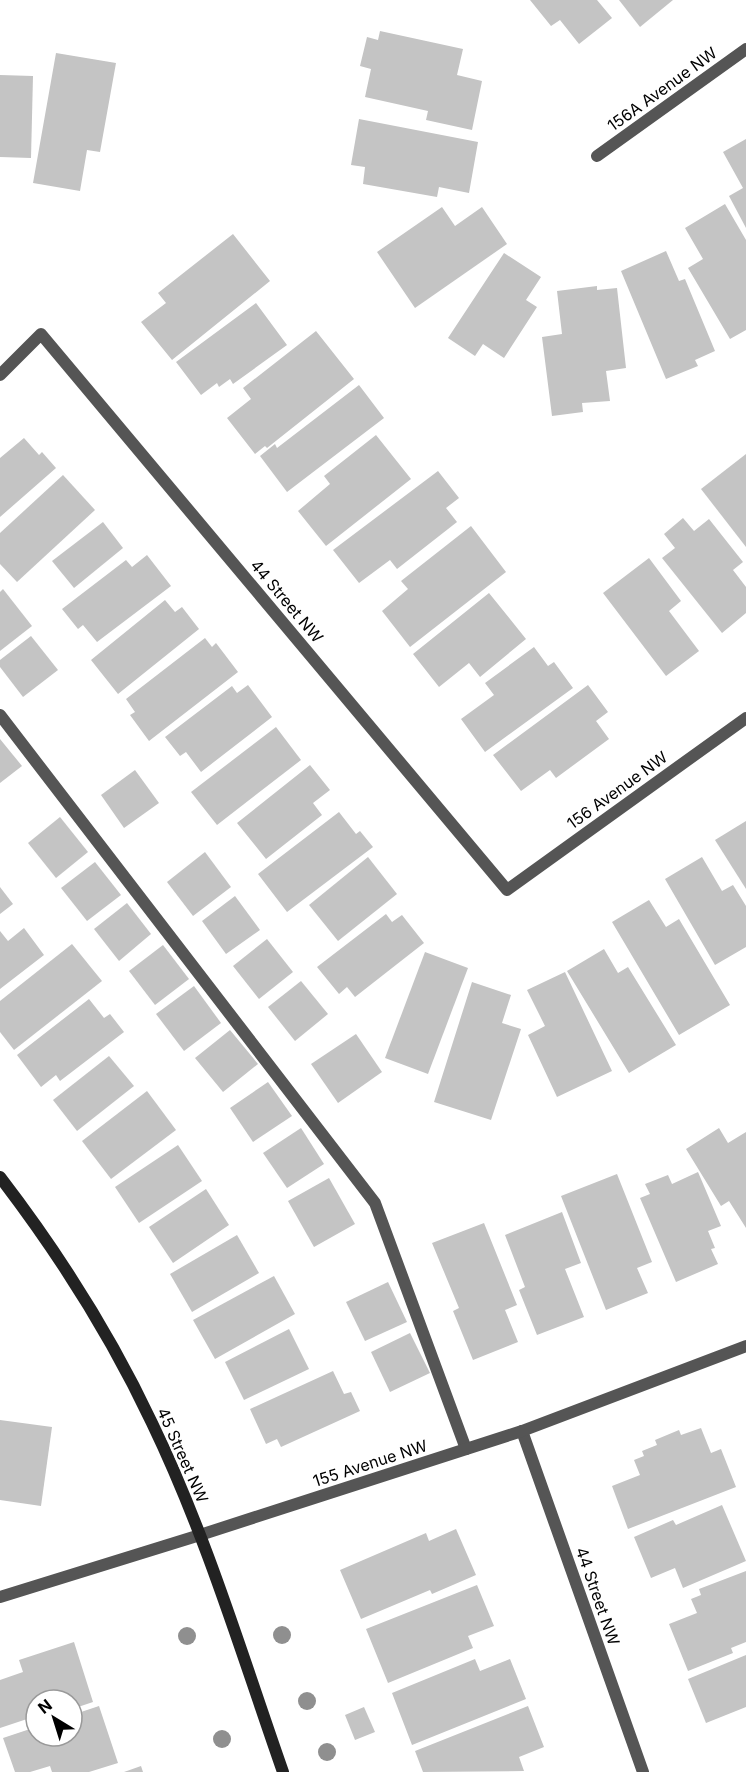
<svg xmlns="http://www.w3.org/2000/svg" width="746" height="1772" font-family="Inter,sans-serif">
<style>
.building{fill:#c4c4c4}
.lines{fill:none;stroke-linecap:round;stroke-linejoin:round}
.lane{stroke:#555;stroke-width:12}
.street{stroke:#555;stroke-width:12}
.secondary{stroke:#222;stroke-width:12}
.tree{fill:#8f8f8f}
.labels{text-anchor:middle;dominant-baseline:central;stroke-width:5;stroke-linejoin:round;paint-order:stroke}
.street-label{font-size:16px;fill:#000;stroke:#fff}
</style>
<rect width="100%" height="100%" fill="#fff"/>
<g class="building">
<path d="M530 0H597L612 18 579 44 560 20 551 26Z"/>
<path d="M619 0H673L640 27Z"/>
<path d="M380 31 463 49 457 75 482 81 472 130 426 120 428 111 365 97 371 69 360 66 367 37 378 40Z"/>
<path d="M56 53 116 63 100 152 87 150 80 191 33 183Z"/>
<path d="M0 75 33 76 31 158 0 157Z"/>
<path d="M359 119 478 142 469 193 439 187 437 197 363 184 365 167 351 165Z"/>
<path d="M746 139V228L729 196 743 188 723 152Z"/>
<path d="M725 204 746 240V330L730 339 688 268 703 259 685 228Z"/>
<path d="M442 207 455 226 482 207 507 244 415 308 377 252Z"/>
<path d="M233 234 270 281 172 360 141 322 166 303 158 293Z"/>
<path d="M666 251 679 281 685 279 715 351 695 360 698 366 666 379 621 271Z"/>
<path d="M504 253 541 277 526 300 537 307 504 358 483 344 475 356 448 338Z"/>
<path d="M597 286V290L617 288 626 368 606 371 610 401 582 403 583 412 552 416 542 337 562 334 557 291Z"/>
<path d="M256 303 287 345 233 384 230 379 219 387 217 383 201 395 176 362Z"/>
<path d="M316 331 354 379 267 448 265 446 255 454 227 418 251 399 243 388Z"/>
<path d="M359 385 384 418 287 492 260 456 275 444 277 448Z"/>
<path d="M376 435 411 479 326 546 298 511 330 484 324 476Z"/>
<path d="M24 438 39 455 42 452 56 468 0 517V458Z"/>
<path d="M746 454V547L701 489Z"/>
<path d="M438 471 459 498 446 508 457 522 397 569 390 560 359 583 333 550Z"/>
<path d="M63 475 95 510 17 582 0 564V533Z"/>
<path d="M683 518 694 531 709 519 743 562 733 570 746 587V613L722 633 662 558 675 548 664 534Z"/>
<path d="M103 522 123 548 74 588 52 561Z"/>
<path d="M471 526 506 572 410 647 382 611 408 589 401 581Z"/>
<path d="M147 555 171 586 97 642 83 625 78 629 62 609 126 560 132 567Z"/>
<path d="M649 558 681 601 669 611 699 651 666 676 603 593Z"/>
<path d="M3 589 32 626 0 651V592Z"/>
<path d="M489 593 526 639 480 677 469 663 439 687 413 654Z"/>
<path d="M165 600 175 612 182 607 199 629 118 694 91 660Z"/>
<path d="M31 636 58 670 23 697 0 667V660Z"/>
<path d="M205 638 212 647 216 643 238 672 149 741 130 715 135 712 126 699Z"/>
<path d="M534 647 548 666 554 662 573 688 485 752 461 719 494 695 485 683Z"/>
<path d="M248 685 272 717 201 772 186 752 180 756 165 737 232 686 237 693Z"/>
<path d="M588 685 608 712 596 721 609 739 556 778 550 770 521 791 493 755Z"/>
<path d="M276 727 301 760 217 825 191 792Z"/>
<path d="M0 739 22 766 0 783Z"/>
<path d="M310 765 330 790 313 803 322 815 266 859 237 823Z"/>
<path d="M135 770 159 803 124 828 101 795Z"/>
<path d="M339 812 356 834 360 831 373 847 287 912 258 874Z"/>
<path d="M60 817 88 852 56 878 28 843Z"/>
<path d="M746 821V889L715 840Z"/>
<path d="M205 852 231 887 193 916 167 882Z"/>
<path d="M368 857 397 894 338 941 309 905Z"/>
<path d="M702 857 722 891 733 885 746 906V947L715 965 665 879Z"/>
<path d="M95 862 121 895 87 921 61 888Z"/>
<path d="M0 887 13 904 0 914Z"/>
<path d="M235 896 260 930 226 954 202 921Z"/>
<path d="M649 900 666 927 679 919 730 1005 679 1035 612 922Z"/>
<path d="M127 903 151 934 119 961 94 929Z"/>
<path d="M386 914 392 922 402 915 424 943 355 997 347 987 339 994 317 967Z"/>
<path d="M24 928 44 955 0 989V931L8 941Z"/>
<path d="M267 939 293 972 259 999 233 966Z"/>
<path d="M72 944 102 981 14 1050 0 1032V1001Z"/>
<path d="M163 945 189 979 155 1005 129 971Z"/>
<path d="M604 949 618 973 628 967 676 1045 629 1073 567 971Z"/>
<path d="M425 952 468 968 428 1074 385 1058Z"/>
<path d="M565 972 612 1071 557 1097 528 1035 545 1026 527 990Z"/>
<path d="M301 981 328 1014 295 1041 268 1007Z"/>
<path d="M472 982 511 995 502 1023 521 1029 491 1120 434 1102Z"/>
<path d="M194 986 221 1023 184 1051 156 1014Z"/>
<path d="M89 999 104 1018 110 1014 124 1032 60 1081 56 1075 41 1087 17 1055Z"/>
<path d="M230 1030 258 1064 223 1092 195 1058Z"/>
<path d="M356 1034 382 1072 338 1103 311 1064Z"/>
<path d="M109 1056 134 1086 77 1131 53 1100Z"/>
<path d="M268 1082 292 1116 253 1142 230 1108Z"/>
<path d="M147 1091 176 1130 111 1179 82 1141Z"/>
<path d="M301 1128 324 1164 287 1188 263 1153Z"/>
<path d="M719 1128 728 1143 746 1132V1228L729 1201 721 1206 686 1149Z"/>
<path d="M178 1145 202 1181 139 1223 115 1187Z"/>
<path d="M698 1172 721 1226 708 1231 715 1248 711 1249 718 1264 676 1282 640 1198 650 1194 645 1184 668 1175 672 1184Z"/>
<path d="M617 1174 652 1262 637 1268 648 1293 606 1310 561 1196Z"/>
<path d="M329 1178 355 1224 314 1247 288 1201Z"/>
<path d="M206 1189 229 1225 173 1263 149 1227Z"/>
<path d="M562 1212 581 1263 565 1269 584 1317 537 1335 519 1290 525 1287 505 1235Z"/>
<path d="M484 1223 517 1305 505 1310 518 1342 473 1360 453 1311 459 1308 432 1243Z"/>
<path d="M237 1235 259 1273 192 1312 170 1274Z"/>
<path d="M274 1276 295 1314 215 1359 193 1320Z"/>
<path d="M388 1282 407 1322 365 1341 346 1302Z"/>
<path d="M289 1329 309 1369 244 1400 225 1362Z"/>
<path d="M410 1333 430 1373 390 1392 371 1352Z"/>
<path d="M333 1371 344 1394 351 1392 360 1411 281 1447 277 1439 266 1444 250 1409Z"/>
<path d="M0 1420 52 1427 41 1506 0 1500Z"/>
<path d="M701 1428 711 1453 721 1449 736 1487 628 1529 612 1486 640 1475 634 1460 644 1456 642 1451 657 1445 655 1440 679 1430 681 1435Z"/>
<path d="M722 1505 746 1561 683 1588 675 1568 651 1578 634 1537 673 1520 676 1525Z"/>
<path d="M456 1529 476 1575 432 1594 430 1590 361 1619 340 1570 426 1533 429 1541Z"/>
<path d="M746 1571V1642L731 1648 733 1653 688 1671 669 1624 697 1613 691 1599 701 1595 699 1589Z"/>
<path d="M477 1585 494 1626 468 1636 473 1648 388 1683 366 1629Z"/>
<path d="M74 1642 93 1702 72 1709V1700H36V1716L0 1728V1680L23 1672 19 1660Z"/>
<path d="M746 1655V1707L706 1723 688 1679Z"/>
<path d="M475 1659 480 1671 510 1659 526 1699 412 1745 392 1693Z"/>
<path d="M99 1706 118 1763 89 1772H52L50 1766 30 1772H15L3 1738 36 1727V1736H72V1715Z"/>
<path d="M528 1706 544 1747 519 1757 524 1771 423 1772 415 1751Z"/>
<path d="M364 1707 375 1732 355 1740 345 1715Z"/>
<path d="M141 1766 143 1772H124Z"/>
</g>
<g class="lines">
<path class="lane" d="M0 715 375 1203 466 1449"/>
<g class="street">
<path d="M597 156 746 49"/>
<path d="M0 375 41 334 507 890 746 718"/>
<path d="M522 1431 643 1772"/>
<path d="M0 1597 200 1535 522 1431 746 1346"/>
</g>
<path class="secondary" d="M0 1177C59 1254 111 1336 152 1423 206 1535 242 1655 283 1772"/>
</g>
<g class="tree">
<circle cx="282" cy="1635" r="9"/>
<circle cx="187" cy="1636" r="9"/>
<circle cx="307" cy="1701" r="9"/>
<circle cx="222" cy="1739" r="9"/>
<circle cx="327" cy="1752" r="9"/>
</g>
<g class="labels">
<g class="street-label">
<text transform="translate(662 89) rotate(-36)">156A Avenue NW</text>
<text transform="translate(287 601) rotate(50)">44 Street NW</text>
<text transform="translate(617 790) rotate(-36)">156 Avenue NW</text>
<text transform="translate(183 1455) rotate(66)">45 Street NW</text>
<text transform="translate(370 1463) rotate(-18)">155 Avenue NW</text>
<text transform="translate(598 1596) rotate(71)">44 Street NW</text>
</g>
</g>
<g transform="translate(54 1718) rotate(322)"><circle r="28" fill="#ffffff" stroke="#999999" stroke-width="1.5"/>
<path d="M0-4.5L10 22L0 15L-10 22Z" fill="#000000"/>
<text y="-9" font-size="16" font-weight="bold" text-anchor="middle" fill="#000000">N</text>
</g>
</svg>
